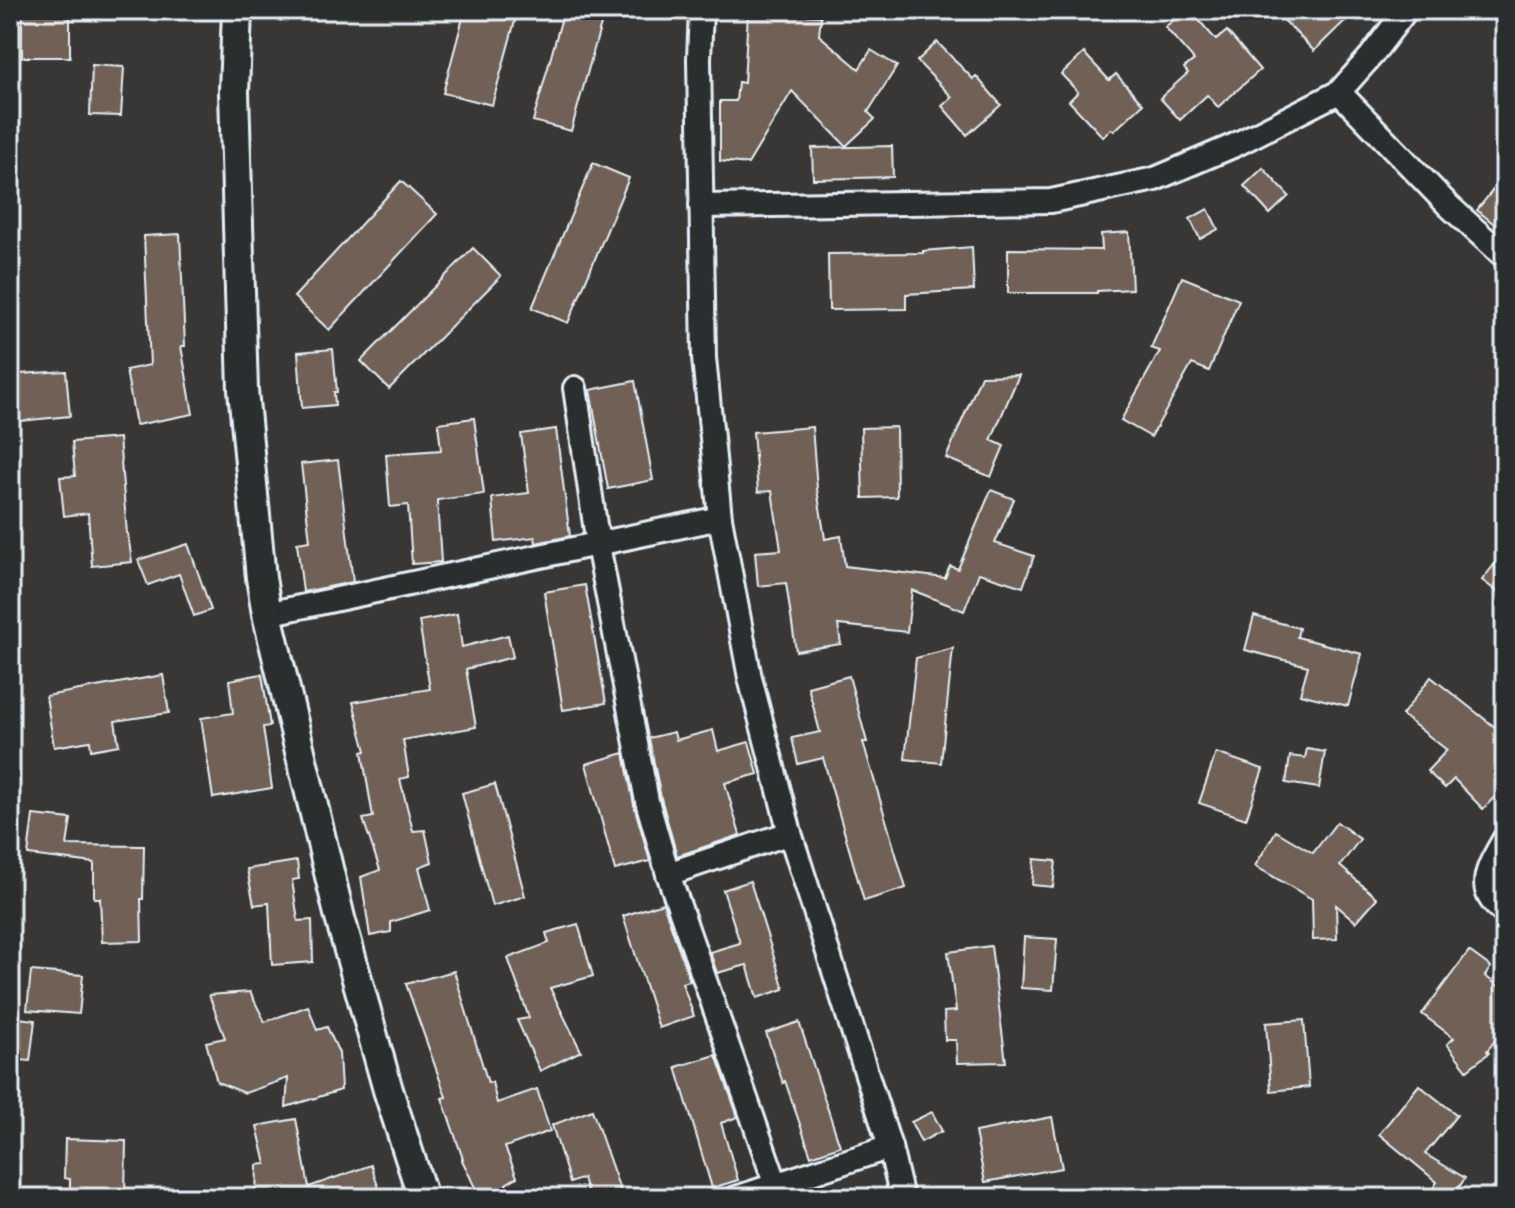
<svg xmlns="http://www.w3.org/2000/svg" width="1515" height="1208" font-family="'Playpen Sans',sans-serif">
<style>
.building{fill:#6f6155;stroke:#e8f1f8;stroke-width:2}
.lines{fill:none;stroke-linecap:round;stroke-linejoin:round}
.minor-casing{stroke:#e8f1f8;stroke-width:28}
.tertiary-casing{stroke:#e8f1f8;stroke-width:34}
.minor{stroke:#2a2d2e;stroke-width:22}
.tertiary{stroke:#2a2d2e;stroke-width:28}
</style>
<rect width="100%" height="100%" fill="#383736"/>
<filter id="ink" filterUnits="userSpaceOnUse"><feTurbulence type="fractalNoise" baseFrequency=".0125" numOctaves="2"/><feDisplacementMap in="SourceGraphic" scale="16" xChannelSelector="R" yChannelSelector="G"/><feConvolveMatrix kernelMatrix="1 2 1 2 8 2 1 2 1" color-interpolation-filters="sRGB"/></filter>
<g filter="url(#ink)">
<g class="building">
<rect x="22" y="10" width="48" height="47"/>
<path d="M465 10H518L492 105 443 93Z"/>
<path d="M564 10H605L571 131 533 121Z"/>
<path d="M1185 10H1190L1216 40 1227 31 1260 70 1218 107 1207 95 1180 120 1160 98 1188 73 1184 68 1194 60 1165 27Z"/>
<path d="M1274 10H1356L1314 51Z"/>
<path d="M748 12 821 16 819 35 859 69 871 50 897 66 868 112 875 119 846 146 792 91 748 164 720 161V101H736L738 82 744 83Z"/>
<path d="M937 42 973 79 976 76 1001 105 967 135 942 106 952 97 917 61Z"/>
<path d="M1084 53 1109 80 1116 74 1143 104 1114 131 1111 129 1103 137 1069 101 1078 92 1061 74Z"/>
<path d="M92 65 124 67 121 116 90 115Z"/>
<path d="M892 146 893 177 813 179 812 148Z"/>
<path d="M593 163 629 178 568 323 532 308Z"/>
<path d="M1263 168 1289 196 1270 214 1244 186Z"/>
<path d="M401 181 437 214 329 330 294 297Z"/>
<path d="M1493 190 1505 200V233L1477 210Z"/>
<path d="M1208 209 1218 229 1200 239 1190 219Z"/>
<path d="M1129 232 1132 289 1097 291V293H1008V249L1102 250 1101 234Z"/>
<path d="M180 234 185 346H181L193 414 136 425 126 370 150 365 144 236Z"/>
<path d="M972 247 974 290 906 294V309L829 310 828 254 923 253V251Z"/>
<path d="M473 248 501 276 389 389 361 361Z"/>
<path d="M1182 277 1239 300 1209 371 1192 364 1151 437 1121 420 1160 351 1151 348Z"/>
<path d="M333 349 337 392H334L335 405 302 408 298 352Z"/>
<path d="M66 371 70 416 10 422V387L19 386 20 374Z"/>
<path d="M1019 375 991 440 1004 446 991 477 946 458 981 376Z"/>
<path d="M635 381 653 480 608 489 590 390Z"/>
<path d="M474 418 484 494 437 500 441 562 412 564 408 505 390 507 386 454 441 450 438 423Z"/>
<path d="M812 427 817 489 825 539 841 536 845 566 945 578 950 566 958 569 991 490 1014 499 995 543 1034 556 1023 587 979 573 964 611 912 590 907 632 838 625 841 644 796 651 786 583 758 586 755 552 781 550 772 491 758 492 753 432Z"/>
<path d="M896 427 897 497 863 498 861 428Z"/>
<path d="M556 429 570 536 536 543 535 537 496 542 492 498 529 493 521 434Z"/>
<path d="M119 438 127 534H128L132 562 92 566 88 513 64 516 60 477 75 476 72 442Z"/>
<path d="M338 460 353 582 303 592 297 543 310 541 301 464Z"/>
<path d="M188 544 211 610 194 616 179 574 148 585 138 560Z"/>
<path d="M1505 551V598L1482 580Z"/>
<path d="M585 585 606 703 563 710 544 592Z"/>
<path d="M457 614 462 647 508 635 513 657 466 669 476 727 403 740 409 777 400 779 413 831 425 830 432 862 419 867 430 910 391 922V932L370 936 361 877 380 870 363 819 373 817 362 752 366 751 353 702 430 689 419 621Z"/>
<path d="M1254 616 1299 628 1297 637 1362 654 1348 706 1300 694 1308 666 1245 650Z"/>
<path d="M953 648 941 763 905 759 916 658Z"/>
<path d="M262 674 270 726 263 727 272 788 213 798 201 718 233 713 229 680Z"/>
<path d="M163 675 169 713 115 721 119 745 91 750 90 741 54 747 46 696Z"/>
<path d="M849 676 867 742H863L906 888 864 901 823 758 798 764 792 738 820 732 808 687Z"/>
<path d="M1431 677 1505 735V786L1483 809 1454 779 1445 788 1427 771 1447 750 1402 715Z"/>
<path d="M713 730 718 751 749 742 758 774 725 783 740 835 677 856 661 798 649 738 674 732 676 740Z"/>
<path d="M1307 749 1325 752 1319 788 1286 783 1290 756 1305 758Z"/>
<path d="M624 753 634 805 650 861 615 870 586 764Z"/>
<path d="M1216 753 1263 769 1246 819 1199 803Z"/>
<path d="M495 784 525 896 492 906 462 793Z"/>
<path d="M33 815 71 819 67 845 144 846 143 899H141L142 941 102 942 100 898H94V863L28 855Z"/>
<path d="M1337 822 1360 839 1340 866 1377 898 1356 922 1336 905 1337 939 1313 940 1312 899 1255 866 1276 831 1313 853Z"/>
<path d="M1034 859 1056 861 1053 887 1032 885Z"/>
<path d="M297 861 299 879 292 880 298 921 312 920 313 962 272 965 269 903 254 905 247 869Z"/>
<path d="M750 881 784 989 757 998 747 965 717 973 710 952 740 943 723 890Z"/>
<path d="M663 903 690 981 682 983 694 1016 659 1028 623 916Z"/>
<path d="M578 924 593 976 550 988 581 1051 540 1071 517 1020 529 1018 508 958 549 943 546 933Z"/>
<path d="M1024 937 1057 939 1053 990 1021 988Z"/>
<path d="M991 946 1006 1062 957 1063 956 1040H945L944 1012 956 1011 948 952Z"/>
<path d="M1469 951 1491 967 1485 976 1505 991V1027L1487 1051 1489 1053 1467 1070 1447 1044 1454 1038 1422 1014Z"/>
<path d="M31 971 83 975 79 1014 27 1010Z"/>
<path d="M454 971 488 1083 492 1082 497 1103 537 1089 550 1131 505 1147 517 1177 506 1184 511 1198H480L462 1160 463 1159 442 1098 446 1097 406 984Z"/>
<path d="M250 992 265 1022 308 1006 317 1030 327 1027 339 1053 341 1090 286 1107 288 1078 245 1093 217 1082 206 1042 225 1038 209 995Z"/>
<path d="M10 1017 35 1020 30 1061 10 1059Z"/>
<path d="M1304 1020 1309 1087 1271 1091 1266 1023Z"/>
<path d="M799 1022 840 1146 811 1156 785 1081 783 1083 766 1033Z"/>
<path d="M716 1055 738 1117 721 1123 738 1180 712 1188 676 1067Z"/>
<path d="M1419 1085 1457 1115 1425 1154 1465 1178 1452 1198H1427L1437 1182 1379 1134Z"/>
<path d="M592 1110 613 1170 623 1198H589L583 1178 570 1183 552 1125Z"/>
<path d="M932 1112 942 1131 921 1142 911 1122Z"/>
<path d="M1052 1117 1062 1168 985 1182 975 1132Z"/>
<path d="M296 1119 309 1187 371 1165 382 1198H256L257 1165 266 1164 257 1126Z"/>
<path d="M65 1139 126 1141 125 1198H70V1179L64 1178Z"/>
</g>
<g class="lines">
<defs>
<g id="minor">
<path d="M701 10 699 59 704 358 720 518 750 678 790 833 890 1147 902 1198"/>
<path d="M1339 92 1449 206 1505 257"/>
<path d="M701 206 1051 201 1155 179 1235 145 1339 92 1371 56 1406 10"/>
<path d="M575 388 598 545 647 801 668 874 776 1185"/>
<path d="M267 614 720 518"/>
<path d="M1505 838C1489 866 1472 890 1505 913"/>
<path d="M668 874 790 833"/>
<path d="M736 1198 890 1147"/>
</g>
<path id="tertiary" d="M237 10 234 92 243 390 261 578 267 614 340 918 388 1090 423 1198"/>
</defs>
<use href="#minor" class="minor-casing"/>
<use href="#tertiary" class="tertiary-casing"/>
<use href="#minor" class="minor"/>
<use href="#tertiary" class="tertiary"/>
</g>
</g>
<rect width="1515" height="1208" fill="none" stroke="#2a2d2e" stroke-width="40"/>
<rect x="20" y="20" width="1475" height="1168" fill="none" stroke="#e8f1f8" stroke-width="3" filter="url(#ink)"/>
</svg>
